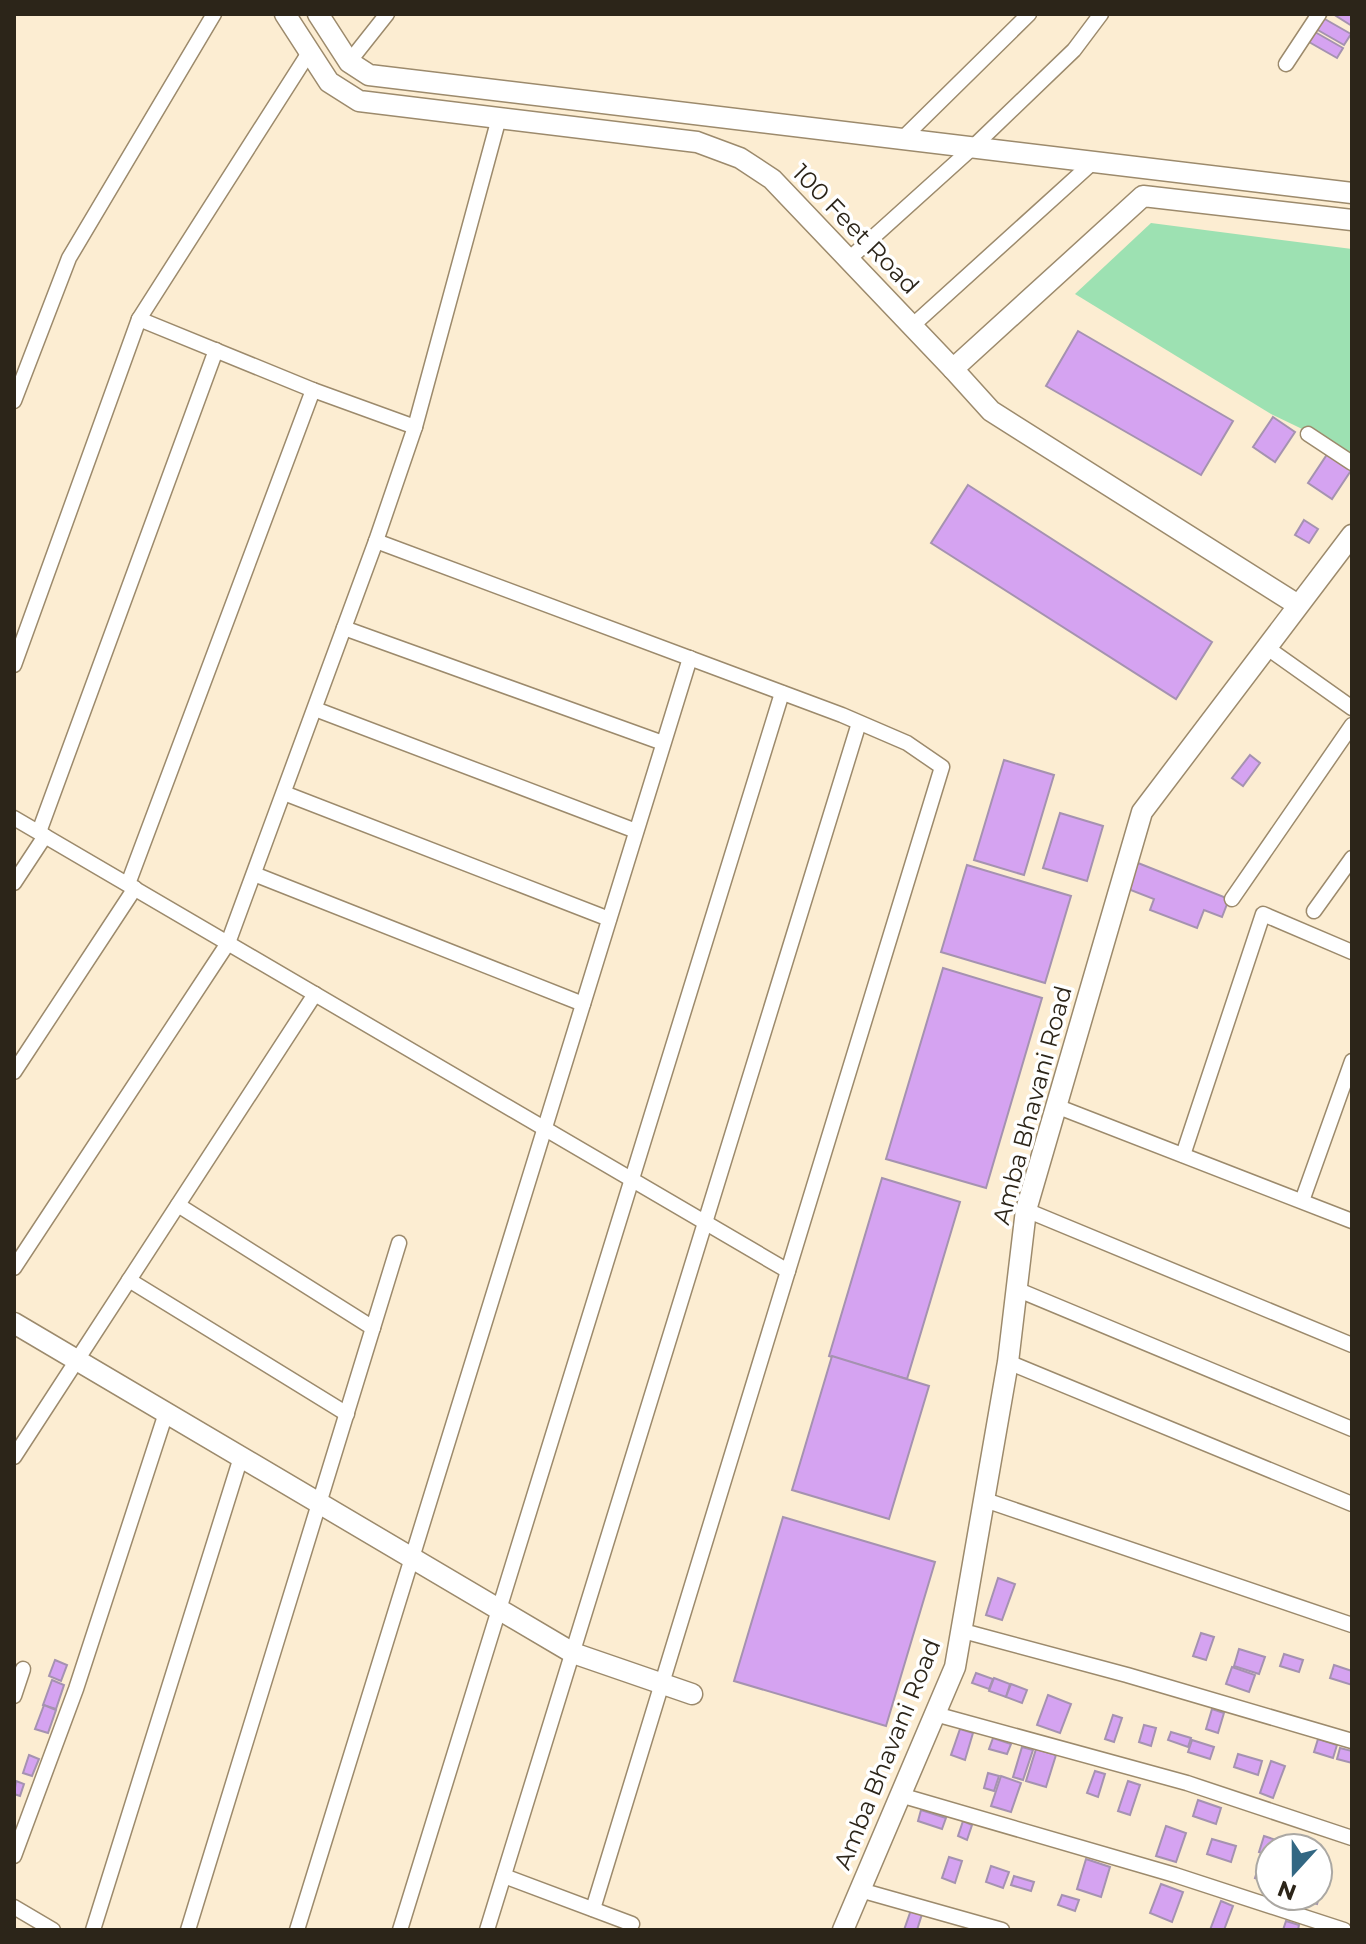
<svg xmlns="http://www.w3.org/2000/svg" width="1366" height="1944" font-family="Montserrat,sans-serif">
<style>
.green{fill:#9de1b2}
.building{fill:#d5a3f1;stroke:#a592b0;stroke-width:2}
.lines{fill:none;stroke-linecap:round;stroke-linejoin:round}
.street-casing{stroke:#9c8a6c;stroke-width:17}
.secondary-casing{stroke:#9c8a6c;stroke-width:23}
.street{stroke:#fff;stroke-width:14}
.secondary{stroke:#fff;stroke-width:20}
.labels{text-anchor:middle;dominant-baseline:central;stroke-width:7;stroke-linejoin:round;paint-order:stroke}
.street-label{font-size:24px;fill:#2c2519;stroke:#fff}
</style>
<rect width="100%" height="100%" fill="#fcedd2"/>
<path class="green" d="M1151 223 1352 249V453L1271 414 1075 294Z"/>
<g class="building">
<path d="M1333 14H1352V26Z"/>
<path d="M1323 18 1351 34 1344 45 1316 29Z"/>
<path d="M1315 32 1343 48 1337 58 1309 42Z"/>
<path d="M1078 331 1233 421 1201 475 1046 386Z"/>
<path d="M1273 417 1295 432 1275 462 1253 447Z"/>
<path d="M1328 453 1352 469 1332 499 1308 483Z"/>
<path d="M968 485 1212 642 1176 699 931 543Z"/>
<path d="M1304 520 1318 529 1309 543 1295 535Z"/>
<path d="M1250 755 1260 763 1243 786 1232 778Z"/>
<path d="M1004 760 1054 775 1024 875 974 860Z"/>
<path d="M1060 813 1103 826 1087 881 1043 868Z"/>
<path d="M1138 863 1229 899 1222 917 1204 910 1197 928 1150 910 1154 899 1128 889Z"/>
<path d="M967 865 1071 896 1045 983 941 952Z"/>
<path d="M943 968 1042 998 986 1188 886 1159Z"/>
<path d="M882 1178 960 1202 907 1379 829 1356Z"/>
<path d="M832 1356 929 1386 889 1519 792 1490Z"/>
<path d="M783 1517 935 1562 886 1726 734 1681Z"/>
<path d="M998 1578 1015 1584 1002 1620 986 1615Z"/>
<path d="M1201 1633 1214 1637 1206 1660 1193 1656Z"/>
<path d="M1239 1649 1265 1657 1259 1674 1234 1666Z"/>
<path d="M1284 1654 1303 1660 1299 1672 1280 1666Z"/>
<path d="M55 1660 67 1665 61 1681 49 1676Z"/>
<path d="M1334 1665 1352 1671V1685L1330 1678Z"/>
<path d="M1232 1667 1255 1675 1249 1692 1226 1684Z"/>
<path d="M976 1673 993 1679 989 1689 972 1683Z"/>
<path d="M994 1678 1010 1684 1006 1697 989 1691Z"/>
<path d="M52 1680 64 1685 56 1709 43 1705Z"/>
<path d="M1011 1684 1027 1690 1022 1703 1006 1697Z"/>
<path d="M1048 1695 1071 1704 1060 1733 1037 1725Z"/>
<path d="M44 1705 56 1710 48 1733 35 1729Z"/>
<path d="M1212 1709 1224 1713 1218 1733 1206 1729Z"/>
<path d="M1113 1715 1122 1718 1114 1742 1105 1739Z"/>
<path d="M1144 1725 1156 1728 1151 1746 1139 1742Z"/>
<path d="M960 1729 973 1733 965 1760 951 1755Z"/>
<path d="M1171 1732 1191 1738 1188 1747 1168 1740Z"/>
<path d="M993 1738 1011 1744 1007 1754 989 1749Z"/>
<path d="M1318 1739 1337 1745 1333 1758 1314 1752Z"/>
<path d="M1192 1740 1214 1747 1210 1759 1188 1752Z"/>
<path d="M1022 1747 1033 1750 1023 1780 1013 1777Z"/>
<path d="M1340 1748 1352 1751V1763L1337 1759Z"/>
<path d="M1036 1749 1056 1755 1046 1787 1026 1781Z"/>
<path d="M1238 1754 1262 1761 1258 1775 1234 1767Z"/>
<path d="M29 1755 39 1759 32 1776 23 1773Z"/>
<path d="M1271 1761 1285 1766 1273 1798 1260 1793Z"/>
<path d="M1095 1771 1105 1774 1098 1797 1087 1793Z"/>
<path d="M988 1773 999 1776 994 1791 984 1788Z"/>
<path d="M1001 1776 1021 1783 1011 1812 991 1806Z"/>
<path d="M16 1781 24 1784 20 1796 14 1794Z"/>
<path d="M1128 1781 1140 1785 1130 1815 1118 1811Z"/>
<path d="M1198 1800 1221 1808 1216 1824 1193 1816Z"/>
<path d="M921 1810 946 1818 942 1829 918 1821Z"/>
<path d="M963 1821 972 1825 967 1840 958 1836Z"/>
<path d="M1166 1826 1186 1833 1176 1862 1156 1856Z"/>
<path d="M1264 1836 1285 1843 1284 1848H1270V1855L1259 1852Z"/>
<path d="M1212 1839 1236 1846 1231 1862 1207 1854Z"/>
<path d="M1262 1856 1270 1858V1883L1255 1878Z"/>
<path d="M949 1857 962 1861 955 1883 942 1878Z"/>
<path d="M1086 1859 1110 1867 1101 1897 1077 1889Z"/>
<path d="M991 1866 1009 1872 1003 1888 986 1882Z"/>
<path d="M1318 1871 1327 1874 1317 1904 1296 1897 1318 1896Z"/>
<path d="M1014 1876 1034 1882 1031 1891 1011 1885Z"/>
<path d="M1161 1884 1183 1892 1172 1922 1150 1913Z"/>
<path d="M1062 1895 1079 1900 1075 1911 1058 1905Z"/>
<path d="M1221 1901 1233 1906 1224 1930H1210Z"/>
<path d="M911 1910 922 1914 917 1930H904Z"/>
<path d="M1286 1921 1299 1925 1298 1930H1283Z"/>
</g>
<g class="lines">
<defs>
<g id="street">
<path d="M349 62 387 14"/>
<path d="M1286 64 1319 14"/>
<path d="M901 140 1029 14"/>
<path d="M849 259 971 149 1074 50 1101 14"/>
<path d="M139 319 313 390 415 427"/>
<path d="M912 326 1092 163"/>
<path d="M14 401 69 258 214 14"/>
<path d="M1308 434 1352 463"/>
<path d="M376 541 842 715 907 743 942 767 593 1909"/>
<path d="M344 628 663 743"/>
<path d="M1266 647 1352 708"/>
<path d="M14 665 139 319 310 51"/>
<path d="M315 709 636 831"/>
<path d="M284 793 609 919"/>
<path d="M14 818 788 1271"/>
<path d="M39 832 216 350"/>
<path d="M254 874 583 1004"/>
<path d="M14 883 45 836"/>
<path d="M128 884 313 390"/>
<path d="M1232 899 1352 725"/>
<path d="M1314 911 1352 858"/>
<path d="M14 1072 135 888"/>
<path d="M1056 1106 1352 1221"/>
<path d="M1183 1155 1263 914 1352 952"/>
<path d="M1302 1201 1352 1061"/>
<path d="M178 1205 373 1328"/>
<path d="M1026 1210 1352 1345"/>
<path d="M14 1268 228 943 376 541 415 427 499 118"/>
<path d="M129 1280 347 1414"/>
<path d="M1016 1289 1352 1429"/>
<path d="M1008 1362 1352 1504"/>
<path d="M14 1457 315 994"/>
<path d="M985 1500 1352 1625"/>
<path d="M963 1631 1127 1675 1352 1741"/>
<path d="M14 1696 23 1669"/>
<path d="M935 1714 1187 1783 1352 1838"/>
<path d="M900 1795 1175 1875 1344 1930"/>
<path d="M14 1856 76 1689 166 1413"/>
<path d="M504 1876 632 1924"/>
<path d="M860 1890 1002 1930"/>
<path d="M14 1907 53 1930"/>
<path d="M93 1930 241 1457"/>
<path d="M188 1930 399 1243"/>
<path d="M297 1930 690 658"/>
<path d="M400 1930 782 693"/>
<path d="M487 1930 859 723"/>
</g>
<g id="secondary">
<path d="M285 14 329 82 359 101 697 142 740 158 772 179 953 369 1143 196 1352 220"/>
<path d="M318 14 349 62 369 75 1352 193"/>
<path d="M953 369 991 411 1298 605"/>
<path d="M14 1323 573 1653 692 1694"/>
<path d="M843 1930 955 1667 1008 1362 1026 1210 1142 812 1352 535"/>
</g>
</defs>
<use href="#street" class="street-casing"/>
<use href="#secondary" class="secondary-casing"/>
<use href="#street" class="street"/>
<use href="#secondary" class="secondary"/>
</g>
<g class="labels">
<g class="street-label">
<text transform="translate(856 229) rotate(46)">100 Feet Road</text>
<text transform="translate(1032 1105) rotate(-75)">Amba Bhavani Road</text>
<text transform="translate(887 1754) rotate(-68)">Amba Bhavani Road</text>
</g>
</g>
<rect width="1366" height="1944" fill="none" stroke="#2c2519" stroke-width="32"/>
<g transform="translate(1294 1872) rotate(201)"><circle r="38" fill="#ffffff" stroke="#aba8a3" stroke-width="2"/>
<path d="M0-6L14 30L0 20L-14 30Z" fill="#326783"/>
<text y="-12" font-size="22" font-weight="bold" text-anchor="middle" fill="#2c2519">N</text>
</g>
</svg>
